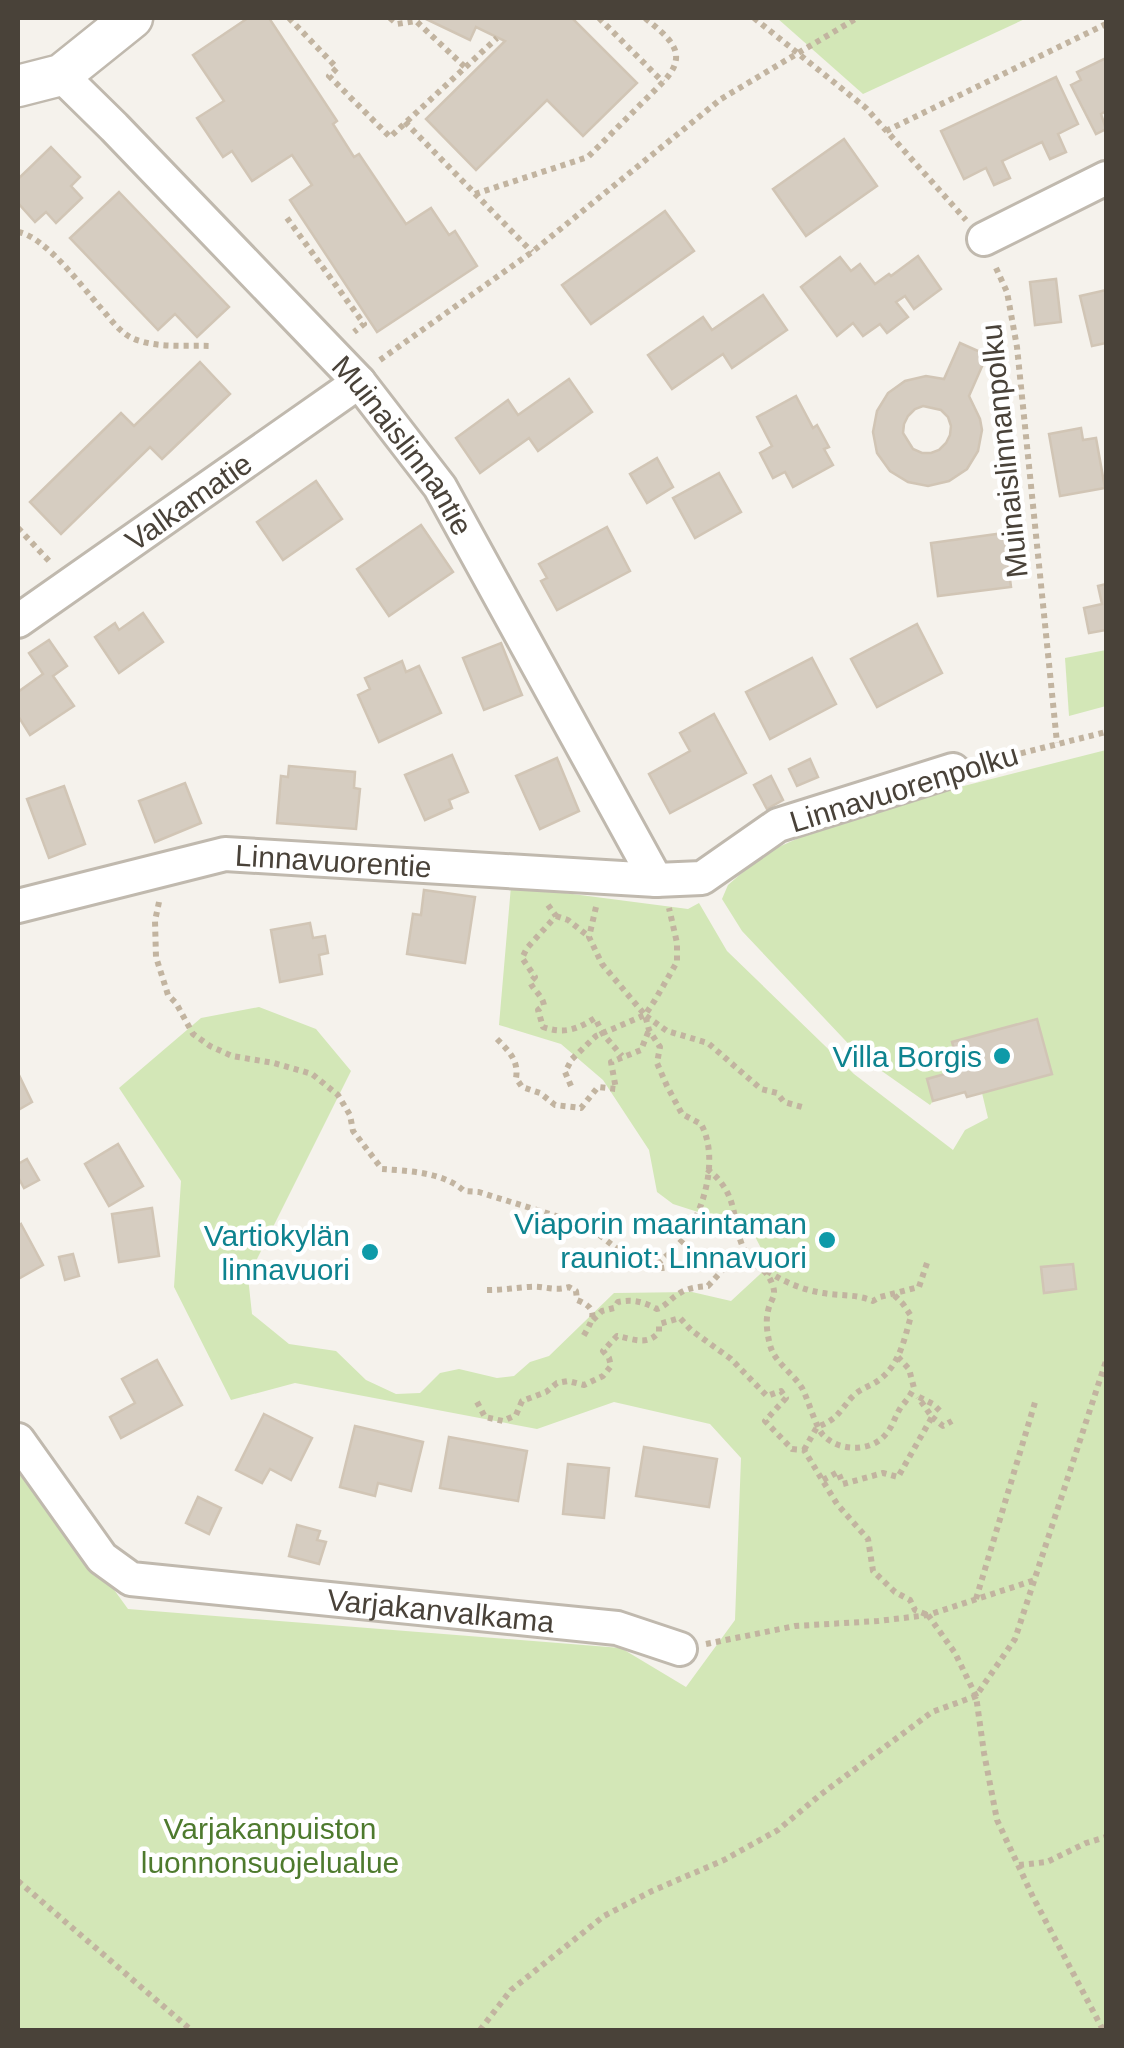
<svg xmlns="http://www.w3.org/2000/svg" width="1124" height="2048" font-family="Arial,sans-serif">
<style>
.green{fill:#d3e7b7}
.building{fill:#d6cdc1;stroke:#d1c5b5;stroke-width:2.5;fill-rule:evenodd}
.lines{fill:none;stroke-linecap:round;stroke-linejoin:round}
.minor-casing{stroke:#c0b9ae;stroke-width:38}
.tertiary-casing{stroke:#c0b9ae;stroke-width:45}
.path{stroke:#c2b4a0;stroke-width:6;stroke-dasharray:5 5;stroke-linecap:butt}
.minor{stroke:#fff;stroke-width:32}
.tertiary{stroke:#fff;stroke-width:40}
.culture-dot{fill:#0f9aa8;stroke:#fff;stroke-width:4}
.labels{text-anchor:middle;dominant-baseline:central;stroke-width:9;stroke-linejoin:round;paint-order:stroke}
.street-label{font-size:30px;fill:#494239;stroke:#fff}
.culture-label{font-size:30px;fill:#0d838f;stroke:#fff;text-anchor:end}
.park-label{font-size:30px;fill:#4e7a2e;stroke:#fff}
</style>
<rect width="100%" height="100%" fill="#f5f2ec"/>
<g class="green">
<path d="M777 18H1027L863 94Z"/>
<path d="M1106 650V706L1069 716 1065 658Z"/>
<path d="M1106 750V2030H18V1457L128 1609 621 1648 686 1687 735 1620 741 1458 710 1424 614 1402 537 1429 295 1383 231 1400 174 1287 181 1181 119 1088 201 1018 259 1007 316 1029 351 1071 248 1277 252 1314 289 1344 336 1351 366 1380 396 1394 420 1393 440 1373 459 1369 497 1378 514 1376 530 1362 549 1356 614 1293 692 1292 731 1301 770 1265 751 1229 673 1204 657 1192 649 1150 603 1080 561 1044 499 1025 511 886 688 909 699 903 727 951 854 1074 953 1150 965 1130 988 1118 982 1093 1052 1074 1037 1020 952 1042 960 1070 927 1079 933 1101 930 1105 859 1055 742 931 722 899 728 885 765 853 853 814Z"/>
</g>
<g class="building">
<path d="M248 18H269L337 121 333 124 354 157 359 154 406 224 431 208 449 235 455 231 477 266 377 332 290 200 312 185 292 155 252 181 232 151 223 157 197 118 224 101 193 55Z"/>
<path d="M424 18H572L637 83 583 136 547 100 476 170 426 119 505 41 476 27 470 40Z"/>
<path d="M1106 58V111L1101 114 1106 129 1096 134 1071 85 1081 80 1077 72Z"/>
<path d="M1056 77 1078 124 1058 134 1066 152 1050 159 1042 142 1002 161 1010 178 994 185 986 168 964 179 941 131Z"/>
<path d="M844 139 877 186 806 236 773 189Z"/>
<path d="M51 147 80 177 71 186 82 198 56 223 46 212 35 222 18 203V179Z"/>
<path d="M119 192 229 307 197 337 175 314 158 330 70 238Z"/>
<path d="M665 211 694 251 591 324 562 285Z"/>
<path d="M918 256 941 289 914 309 905 296 896 302 908 317 887 333 880 324 863 336 853 323 837 336 801 287 840 257 851 271 860 264 875 284 889 274 891 276Z"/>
<path d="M1056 279 1061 322 1035 325 1030 282Z"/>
<path d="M1106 290V343L1092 346 1080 296Z"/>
<path d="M763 295 787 330 732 368 723 354 672 389 648 355 703 317 712 330Z"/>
<path d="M960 343 987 355 969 396 980 419 982 430 978 451 967 469 949 481 928 486 908 482 890 471 877 453 873 432 877 411 888 393 905 381 926 376 944 379ZM923 406 941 410 948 417 951 426 950 435 946 443 939 450 931 453H922L913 449 903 433 904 424 908 416 915 409Z"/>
<path d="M200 362 230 394 162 459 150 447 61 534 30 502 121 413 134 426Z"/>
<path d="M569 379 592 412 538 451 529 438 480 473 456 438 508 400 518 415Z"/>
<path d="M796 396 813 428 817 425 829 447 824 449 833 465 793 487 785 472 773 478 760 453 772 446 757 417Z"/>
<path d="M1081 428 1083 440 1096 438 1105 488 1060 496 1049 434Z"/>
<path d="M657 458 673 487 647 503 630 474Z"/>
<path d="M719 473 741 512 695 538 673 498Z"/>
<path d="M316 481 342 519 283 560 257 522Z"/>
<path d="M421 525 453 572 389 616 357 569Z"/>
<path d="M607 527 630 571 557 610 541 581 547 578 539 564Z"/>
<path d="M1004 533 1011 587 938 596 931 543Z"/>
<path d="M1106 584V630L1089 633 1084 608 1102 604 1098 586Z"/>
<path d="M143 613 163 642 119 673 95 637 115 623 119 630Z"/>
<path d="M917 624 942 673 877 707 851 659Z"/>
<path d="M49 640 67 666 53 676 74 706 30 735 18 716V692L43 674 29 653Z"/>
<path d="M501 643 522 695 484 710 463 658Z"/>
<path d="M812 658 836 704 770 739 746 692Z"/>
<path d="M402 661 406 672 419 666 441 713 379 742 358 695 370 689 365 678Z"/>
<path d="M714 714 746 773 670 813 649 774 690 751 680 733Z"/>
<path d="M452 755 468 792 449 800 452 808 425 820 405 775Z"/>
<path d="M557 758 579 811 540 829 516 776Z"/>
<path d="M810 759 818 777 797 786 789 769Z"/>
<path d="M289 766 355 772 354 788 360 789 356 829 277 823 281 776 288 777Z"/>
<path d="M771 776 783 800 767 809 754 785Z"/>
<path d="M185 783 201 823 155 842 139 801Z"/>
<path d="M64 786 85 844 49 858 27 799Z"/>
<path d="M424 890 475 897 465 963 407 954 413 914 421 915Z"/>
<path d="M310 923 313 938 325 936 328 953 319 955 322 974 280 982 271 930Z"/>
<path d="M1037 1019 1052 1074 967 1097 965 1092 933 1101 927 1079 960 1070 952 1042Z"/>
<path d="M18 1073 32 1102 18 1110Z"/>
<path d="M118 1144 143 1186 109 1206 85 1164Z"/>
<path d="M27 1159 39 1180 24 1188 18 1177V1164Z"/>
<path d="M152 1208 159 1256 119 1262 112 1214Z"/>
<path d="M21 1224 43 1265 18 1279V1227Z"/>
<path d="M73 1254 79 1276 65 1280 59 1257Z"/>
<path d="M1073 1264 1076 1289 1044 1293 1041 1267Z"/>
<path d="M157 1360 182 1405 121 1438 110 1417 135 1403 122 1379Z"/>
<path d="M264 1414 312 1438 291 1480 270 1469 262 1483 236 1470Z"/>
<path d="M355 1426 423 1442 411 1491 378 1483 375 1496 340 1487Z"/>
<path d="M449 1437 527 1451 518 1501 440 1488Z"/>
<path d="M644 1447 717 1459 709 1507 636 1496Z"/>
<path d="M568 1464 609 1468 604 1518 563 1514Z"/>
<path d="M198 1497 221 1508 209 1534 186 1523Z"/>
<path d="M297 1525 320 1531 317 1540 326 1542 319 1564 289 1556Z"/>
</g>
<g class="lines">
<defs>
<g id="minor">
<path id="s1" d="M61 75 114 127 359 382 440 487 656 880"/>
<path d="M984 239 1106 178"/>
<path id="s2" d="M18 621 359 382"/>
<path id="s3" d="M18 906 225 854 605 877 656 880 702 878 778 825 953 770"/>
<path id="s4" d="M18 1440 102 1558 131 1579 617 1628 680 1649"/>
</g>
<path id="tertiary" d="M18 86 61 75 132 18"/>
</defs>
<use href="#minor" class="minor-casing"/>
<use href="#tertiary" class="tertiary-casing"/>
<g class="path">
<path d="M289 18 337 68 329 76 390 137 497 38"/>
<path d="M390 18 397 24 416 21 465 67"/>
<path d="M599 18 663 82"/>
<path d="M754 18 866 108 966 220"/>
<path d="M405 122 532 252"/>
<path d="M886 131 1106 24"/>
<path d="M475 194 588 157 663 82C691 53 669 38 645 18"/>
<path d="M287 218 364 324 354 332"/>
<path d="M18 232C44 236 81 285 99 306 112 320 121 336 140 341 163 348 189 345 212 346"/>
<path d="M996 268 1007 292 1017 347 1057 743"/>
<path d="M380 360 532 252 721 99 857 18"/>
<path d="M18 528 51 563"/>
<path d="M982 763 1106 732"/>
<path d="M159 902 155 921 156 957 168 995 176 1003 193 1034 210 1046 232 1056 274 1063 312 1074 338 1095 350 1115 353 1131 382 1169C408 1171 444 1172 464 1191L479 1192 588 1226 634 1262 662 1268 689 1264 749 1260"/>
<path d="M548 905 556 916 527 948 522 958 535 977 530 982C534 991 542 995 544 1005L538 1010 543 1027C564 1034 576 1030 595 1018L603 1034 622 1056"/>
<path d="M596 907 589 937 602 964 645 1015 649 1030 660 1047 657 1063 667 1086 682 1114 701 1124C719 1157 705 1208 684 1238 676 1248 665 1257 655 1266"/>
<path d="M556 916 568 920 588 936"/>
<path d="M646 1016 667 1031 708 1043 761 1089 777 1093 784 1102 802 1107"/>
<path d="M497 1039C509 1051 519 1061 516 1078L522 1087 540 1093 555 1105 581 1108 598 1087 616 1089 611 1062 641 1050 649 1030"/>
<path d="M571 1086 565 1072 572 1059 596 1036 645 1015 655 1000 677 962V943L669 908"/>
<path d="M707 1169C744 1197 728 1227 749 1258 757 1270 766 1266 773 1286 776 1296 772 1298 769 1307 765 1320 767 1333 770 1345 774 1362 793 1373 802 1388 809 1401 816 1429 824 1436 840 1452 872 1452 886 1434 893 1426 895 1416 901 1407 906 1401 910 1396 914 1388L909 1369 898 1357"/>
<path d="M767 1271C784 1282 803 1290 823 1293 840 1296 857 1294 873 1301L880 1297 919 1287 927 1263"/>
<path d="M487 1290C502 1290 514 1288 528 1287 543 1285 554 1292 569 1287L576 1291 577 1300C600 1309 593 1319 583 1337"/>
<path d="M593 1320 602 1311 614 1308 618 1302C633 1299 644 1302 657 1309 666 1306 669 1300 677 1295 686 1288 697 1287 708 1286L729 1263"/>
<path d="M919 1397 933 1404 942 1413"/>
<path d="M477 1402 485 1417 503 1421 516 1415 522 1401 546 1392 557 1383 568 1381 584 1385 603 1376 611 1366 609 1358 603 1351 617 1336C633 1339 648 1346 659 1332V1324L680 1318 691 1330 731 1359 767 1396 781 1391 786 1398 765 1421 792 1449 804 1450 837 1504 868 1539 873 1571 895 1592 910 1600 915 1610 928 1615"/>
<path d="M932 1417 943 1426 952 1421"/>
<path d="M804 1450 817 1427C838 1419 838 1413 852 1397 859 1389 871 1386 879 1380 900 1364 904 1340 911 1316L903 1304 893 1294"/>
<path d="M823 1480 838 1472 843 1484 883 1473 898 1477 932 1417 918 1397"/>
<path d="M976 1599 1036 1399"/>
<path d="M928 1615 955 1653 976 1696 984 1753 997 1820 1033 1897 1103 2030"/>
<path d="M706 1644 795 1626 878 1621 928 1615 1035 1580"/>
<path d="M1019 1865 1047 1862 1086 1843 1106 1837"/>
<path d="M18 1881 191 2030"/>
<path d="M480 2030 511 1990 604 1916 652 1891 724 1860 778 1830 820 1795 932 1712 976 1696 1015 1639 1106 1361"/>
</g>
<use href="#minor" class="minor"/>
<use href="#tertiary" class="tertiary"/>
</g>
<g class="culture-dot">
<circle cx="1002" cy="1056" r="10"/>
<circle cx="827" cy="1240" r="10"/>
<circle cx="370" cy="1252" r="10"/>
</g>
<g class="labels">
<g class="street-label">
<text stroke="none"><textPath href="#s1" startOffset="505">Muinaislinnantie</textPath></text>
<text transform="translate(1004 451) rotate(-96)">Muinaislinnanpolku</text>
<text stroke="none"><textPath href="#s2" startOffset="208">Valkamatie</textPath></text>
<text transform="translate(904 788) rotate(-17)">Linnavuorenpolku</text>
<text stroke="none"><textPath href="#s3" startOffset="322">Linnavuorentie</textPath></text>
<text stroke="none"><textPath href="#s4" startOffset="492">Varjakanvalkama</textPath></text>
</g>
<g class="culture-label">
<text x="982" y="1056">Villa Borgis</text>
<text x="807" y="1223">Viaporin maarintaman<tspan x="807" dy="34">rauniot: Linnavuori</tspan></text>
<text x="350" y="1235">Vartiokylän<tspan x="350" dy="34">linnavuori</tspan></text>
</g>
<g class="park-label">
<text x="270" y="1828">Varjakanpuiston<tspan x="270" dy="34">luonnonsuojelualue</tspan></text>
</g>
</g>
<rect width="1124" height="2048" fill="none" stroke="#494239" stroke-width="40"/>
</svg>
